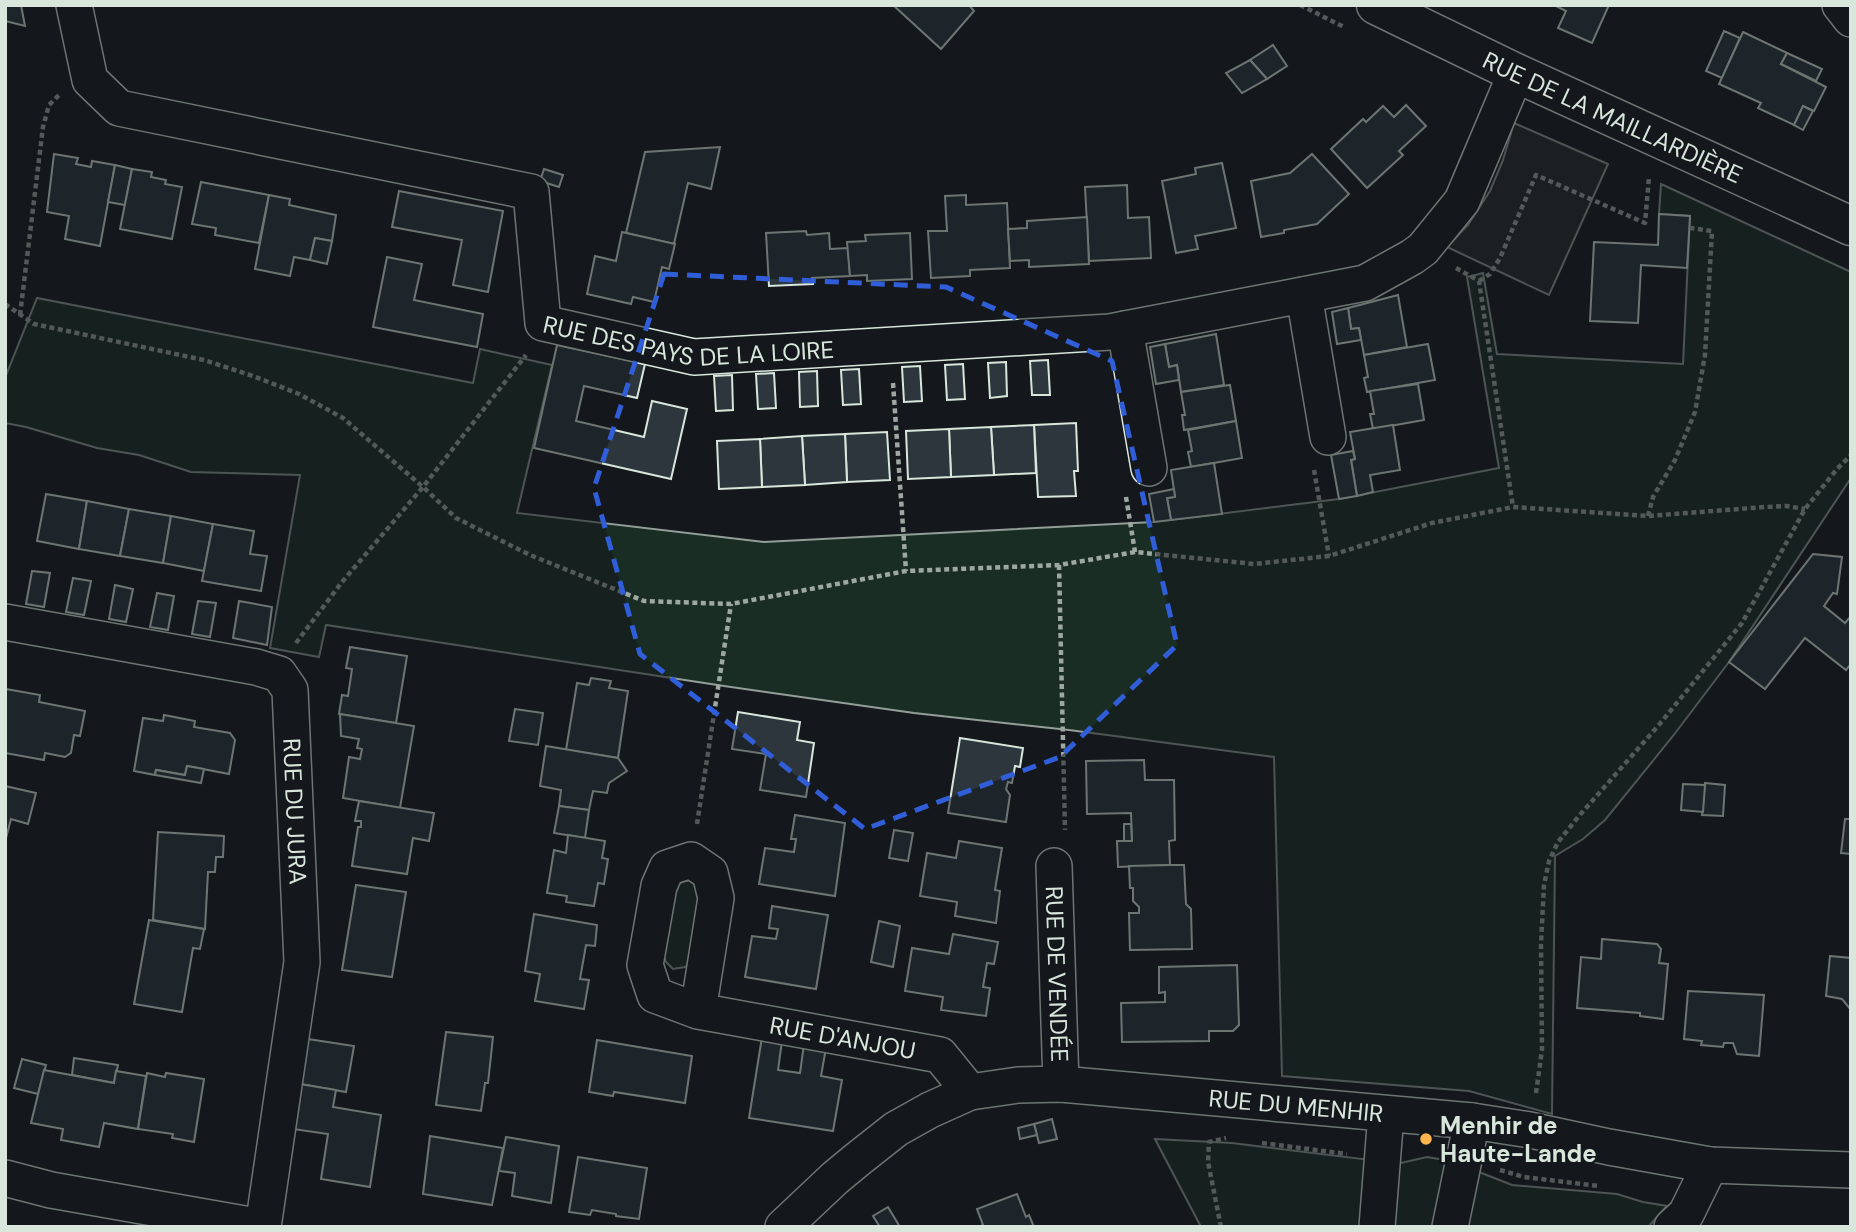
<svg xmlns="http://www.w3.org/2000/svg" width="1856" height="1232" font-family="'DM Sans',sans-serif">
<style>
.green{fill:#1a2d24;stroke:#939e99;stroke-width:2}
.parking{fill:#24282b;stroke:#939e99;stroke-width:2}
.building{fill:#2c363c;stroke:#d8e6dc;stroke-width:2}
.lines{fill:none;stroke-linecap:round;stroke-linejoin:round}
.street-casing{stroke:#d8e6dc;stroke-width:38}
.secondary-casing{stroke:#d8e6dc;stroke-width:41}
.path{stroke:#9da8a2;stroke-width:4.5;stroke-dasharray:5 3.5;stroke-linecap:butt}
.street{stroke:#14181c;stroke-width:35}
.secondary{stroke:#14181c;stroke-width:38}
.marked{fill:none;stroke:#305dd8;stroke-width:5;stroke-dasharray:14 9;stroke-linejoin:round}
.poi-dot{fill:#ffb74d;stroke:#14181c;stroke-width:2.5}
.labels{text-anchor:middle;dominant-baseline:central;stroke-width:5;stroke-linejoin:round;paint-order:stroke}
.street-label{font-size:24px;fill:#d8e6dc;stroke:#14181c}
.poi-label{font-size:24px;font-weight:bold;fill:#d8e6dc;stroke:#14181c;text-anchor:start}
</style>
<rect width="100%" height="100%" fill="#14181c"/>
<g class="green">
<path d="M1661 184 1851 272V478L1729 662 1673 736 1605 820 1583 839 1555 856 1552 1114 1469 1091 1282 1076 1274 757 1069 730 914 713 724 686 326 625 319 657 270 648 300 475 191 472 139 455 97 448 26 427 5 423V378L37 298 473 383 480 349 552 365 517 513 764 542 1154 522 1339 499 1499 468 1467 277 1483 273 1497 354 1683 364 1690 216 1659 214Z"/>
<path d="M690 880 699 883 695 958 685 967 673 969 666 962 662 952 671 893 679 883Z"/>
<path d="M1155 1139 1232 1143 1371 1160 1363 1227H1201Z"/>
<path d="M1427 1157 1451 1161 1434 1227H1389L1396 1164Z"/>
<path d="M1474 1170 1512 1185 1617 1194 1643 1202 1667 1206 1648 1227H1459Z"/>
</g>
<path class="parking" d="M1514 123 1608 164 1549 295 1447 247 1468 225 1490 191 1503 160Z"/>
<g class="building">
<path d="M5 5H21L25 26 5 21Z"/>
<path d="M893 5H969L974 11 941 49Z"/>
<path d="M1554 5H1609L1592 43 1558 28 1566 11Z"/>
<path d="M1724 31 1740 38 1722 78 1706 71Z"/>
<path d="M1743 32 1787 53 1781 64 1826 87 1814 111 1803 106 1794 125 1758 108 1761 103 1719 84Z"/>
<path d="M1273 45 1287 66 1267 79 1250 60Z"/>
<path d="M1787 53 1822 69 1816 81 1781 64Z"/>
<path d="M1250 60 1267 79 1242 93 1226 73Z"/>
<path d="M1406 105 1426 126 1399 151 1403 155 1367 188 1331 149 1363 119 1366 122 1383 106 1394 117Z"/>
<path d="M1803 106 1813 111 1803 130 1794 125Z"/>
<path d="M720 147 711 189 688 183 674 244 626 233 645 152Z"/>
<path d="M54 154 78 158 76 164 91 167 92 161 115 165 100 246 65 239 69 216 47 212Z"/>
<path d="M1312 154 1349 194 1317 224 1284 230V233L1261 237 1251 181 1290 173Z"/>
<path d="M1222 163 1236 228 1195 236 1198 249 1176 253 1162 181 1196 174 1195 168Z"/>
<path d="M115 165 132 169 125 205 108 202Z"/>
<path d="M132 169 152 172 151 177 166 180 165 184 182 187 172 239 120 229Z"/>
<path d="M544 169 563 175 559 187 540 181Z"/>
<path d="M201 182 269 195 259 243 215 235 216 228 192 224Z"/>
<path d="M1127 185 1128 218 1149 217 1151 258 1089 261 1085 187Z"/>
<path d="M399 191 503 211 488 292 453 285 462 240 392 227Z"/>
<path d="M269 195 290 199 289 205 336 215 332 241 315 238 310 260 294 257 290 276 255 269Z"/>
<path d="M966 195V205L1007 203 1010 268 970 270V276L931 278 928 231H947L945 196Z"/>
<path d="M1659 214 1690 216 1687 268 1641 265 1638 323 1590 321 1594 242 1658 245Z"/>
<path d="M1087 217 1089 264 1029 267V260L1010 261 1008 229 1027 228V221Z"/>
<path d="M806 231 807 235 829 233 830 249 848 248 850 276 812 278 813 284 769 286 766 233Z"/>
<path d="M622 232 675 244 669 269 662 267 654 302 633 297 631 304 587 294 595 256 616 261Z"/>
<path d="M910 233 912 279 867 281V275L850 276 847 242 866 241 865 235Z"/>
<path d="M315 238 332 241 327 264 310 260Z"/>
<path d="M387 257 422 264 414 300 483 314 477 347 373 327Z"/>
<path d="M1398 295 1407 347 1364 355 1359 328 1351 329 1348 308Z"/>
<path d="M1348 308 1351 329 1359 328 1361 340 1337 344 1332 312Z"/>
<path d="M1216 334 1224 385 1181 392 1177 365 1169 367 1165 344Z"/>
<path d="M1165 344 1169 367 1177 365 1179 380 1156 384 1150 347Z"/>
<path d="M1428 344 1435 380 1367 392 1364 378 1368 377 1364 355Z"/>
<path d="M557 345 645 364 637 398 584 386 576 421 644 437 652 401 687 409 671 479 534 448Z"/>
<path d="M1048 360 1050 395H1032L1030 361Z"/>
<path d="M1006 362 1007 396 990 398 988 363Z"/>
<path d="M963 364 965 399 947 400 945 365Z"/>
<path d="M920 366 922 401 904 402 902 367Z"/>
<path d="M859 369 861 404 843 405 841 370Z"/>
<path d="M817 371 818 406 800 407 799 372Z"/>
<path d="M774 373 776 408 758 409 756 374Z"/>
<path d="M732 375 733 410 716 411 714 376Z"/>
<path d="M1418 384 1424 420 1373 429 1370 414H1374L1370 391Z"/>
<path d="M1230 385 1236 421 1184 430 1182 415H1185L1181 392Z"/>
<path d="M1236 421 1242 458 1191 467 1188 452 1192 451 1188 430Z"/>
<path d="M1076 423 1078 471H1074L1076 496 1038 497 1034 425Z"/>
<path d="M1034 425 1036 473 994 475 991 427Z"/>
<path d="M1393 425 1400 470 1370 475 1373 492 1357 496 1351 460 1355 459 1350 432Z"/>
<path d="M991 427 994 475 951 477 949 429Z"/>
<path d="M949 429 951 477 908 479 906 431Z"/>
<path d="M887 432 890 480 847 482 845 434Z"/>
<path d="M845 434 847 482 805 485 802 436Z"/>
<path d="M802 436 805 485 762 487 760 439Z"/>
<path d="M760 439 762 487 719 489 717 441Z"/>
<path d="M1353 451 1355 459 1351 460 1357 496 1339 499 1331 455Z"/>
<path d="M1214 463 1222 514 1171 520 1167 498 1175 497 1171 470Z"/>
<path d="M1174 489 1175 497 1167 498 1171 520 1154 522 1149 494Z"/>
<path d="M46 494 87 501 79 549 37 541Z"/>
<path d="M87 501 129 509 120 556 79 549Z"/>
<path d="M129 509 171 516 163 563 120 556Z"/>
<path d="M171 516 213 524 204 571 163 563Z"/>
<path d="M213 524 254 531 250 554 267 556 261 591 202 581Z"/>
<path d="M1813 554 1842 557 1837 594 1833 593 1824 606 1845 623 1851 616V664L1846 670 1805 638 1765 689 1729 662Z"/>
<path d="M32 571 50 573 44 607 26 604Z"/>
<path d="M73 578 91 581 84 615 66 612Z"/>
<path d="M115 585 133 589 126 622 109 619Z"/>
<path d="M157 593 174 596 168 630 150 627Z"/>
<path d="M198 601 216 603 210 637 192 634Z"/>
<path d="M239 601 272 607 267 645 233 638Z"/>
<path d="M350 647 407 656 396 723 339 714 342 695 348 696 352 669 346 668Z"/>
<path d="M591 678 611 681 609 688 628 691 618 758 566 750 577 683 589 685Z"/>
<path d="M6 689 40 695 39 702 85 711 80 736 74 735 71 753 65 757 45 753 44 760 5 753Z"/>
<path d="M515 709 543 713 538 745 509 741Z"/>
<path d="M738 712 800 722 797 740 814 743 806 797 760 790 766 754 732 749Z"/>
<path d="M340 714 414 726 400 808 343 798 349 757 360 759 362 749 357 748 359 739 341 736Z"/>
<path d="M164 715 195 721 194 727 230 733 235 740 229 774 187 766 185 775 156 770 155 775 134 771 143 718 163 721Z"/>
<path d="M960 738 1023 748 1020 767 1015 766 1012 783 1008 782 1006 789 1010 795 1006 822 948 813Z"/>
<path d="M546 746 618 758 627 771 609 783 607 793 593 791 589 810 559 806 561 790 540 786Z"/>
<path d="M1144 760 1145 780H1174L1175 840 1169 841 1170 865 1118 867 1117 841H1132L1131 813 1087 814 1086 761Z"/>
<path d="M187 766 204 769 201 783 155 775 156 770 185 775Z"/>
<path d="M1705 783 1725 785 1723 816 1702 815Z"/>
<path d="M1683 784 1705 785 1703 812 1681 810Z"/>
<path d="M5 786 36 793 28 824 11 819 5 842Z"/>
<path d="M359 801 434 813 429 841 413 838 407 874 352 866 358 827H361V821H355Z"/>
<path d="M559 806 589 810 585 838 554 833Z"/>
<path d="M795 815 845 823 835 896 759 884 765 848 794 852 796 839H791Z"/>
<path d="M1845 819H1851V854L1841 853Z"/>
<path d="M1124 824H1131L1132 841H1124Z"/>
<path d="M894 830 913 833 908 861 889 858Z"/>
<path d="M158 832 224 836 223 857H216L215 872H208L205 929 153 920Z"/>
<path d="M568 835 605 841 602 858 608 859 604 884 598 883 594 906 566 902 567 896 547 893 554 850 566 853Z"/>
<path d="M959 841 1002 848 995 890 1000 891 996 923 955 916 957 902 920 896 927 853 956 858Z"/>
<path d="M1170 865H1184L1186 904 1191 909 1192 949 1130 950 1129 913H1139V907L1133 901V888H1130L1129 866Z"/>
<path d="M356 885 406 892 392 977 342 970Z"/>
<path d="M772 906 828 915 816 989 745 977 752 936 776 939 778 929 769 928Z"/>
<path d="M534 914 597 925 595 946 586 945 580 979 589 980 584 1009 535 1001 540 974 525 971Z"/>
<path d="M149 920 204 929 200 949 193 948 182 1012 134 1004Z"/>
<path d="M879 921 900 926 893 967 871 962Z"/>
<path d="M953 934 998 942 994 964 987 963 983 987 990 988 986 1016 941 1010 943 997 905 991 912 948 949 954Z"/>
<path d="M1602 939 1657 944 1661 949 1659 963 1668 964 1663 1019 1640 1016V1013L1577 1008 1581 957 1601 959Z"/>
<path d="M1830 956 1851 958V1010L1842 999 1826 996Z"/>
<path d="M1237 965 1239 1025 1233 1031H1209V1041L1122 1042 1121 1003 1165 1002V992L1159 993V967Z"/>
<path d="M1688 991 1764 995 1759 1056 1737 1054 1733 1043H1724L1723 1047 1701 1045 1702 1041 1684 1039Z"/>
<path d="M446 1032 493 1037 488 1083H485L481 1111 436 1105Z"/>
<path d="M762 1037 782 1041 778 1070 800 1073 804 1044 826 1048 821 1076 842 1080 833 1131 749 1118Z"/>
<path d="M308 1039 354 1046 346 1092 300 1084Z"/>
<path d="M597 1040 692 1056 685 1103 614 1092 613 1096 589 1092Z"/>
<path d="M74 1058 118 1065 114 1083 72 1075Z"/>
<path d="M22 1059 46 1065 38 1094 14 1088Z"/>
<path d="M44 1070 114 1083 116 1071 146 1076 138 1129 104 1123 99 1147 61 1140 63 1129 31 1123Z"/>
<path d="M147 1073 165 1077 166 1073 204 1079 194 1142 172 1138 173 1134 138 1129Z"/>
<path d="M300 1084 336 1090 333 1107 381 1115 370 1187 321 1179 328 1134 293 1129Z"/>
<path d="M1052 1119 1057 1139 1039 1143 1034 1124Z"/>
<path d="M1034 1124 1037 1135 1020 1139 1018 1128Z"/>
<path d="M430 1136 503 1148 492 1205 423 1194Z"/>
<path d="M506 1137 559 1146 551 1203 512 1196 515 1173 499 1171Z"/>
<path d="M578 1157 647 1168 639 1219 616 1216V1214L592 1210 590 1215 569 1212Z"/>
<path d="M1017 1194 1026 1217 1029 1215 1034 1227H978L983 1225 977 1209Z"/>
<path d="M888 1207 900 1227H880L873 1216Z"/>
</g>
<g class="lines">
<defs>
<g id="street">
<path id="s1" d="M74 5 90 80 119 108 531 192 543 323 694 357 1110 332 1365 283 1412 257 1423 249 1462 201 1516 73"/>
<path d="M1840 5 1851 19"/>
<path d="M1304 295 1328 437"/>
<path d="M1125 329 1149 468"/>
<path id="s2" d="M5 622 256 667 279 674 290 690 302 962 263 1227"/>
<path id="s3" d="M1054 866 1061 1084"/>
<path id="s4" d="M698 1011 716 898 710 873 691 860 667 868 659 886 645 965 655 995 698 1011 940 1055 970 1092"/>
<path d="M5 1178 51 1190 261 1227"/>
<path id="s5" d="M783 1227 835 1178 858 1159 896 1129 930 1110 970 1092 1018 1085 1061 1084 1472 1121 1530 1130 1609 1147 1710 1165 1851 1170"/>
<path d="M1377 1227 1386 1114"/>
<path d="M1450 1227 1472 1121"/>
<path d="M1672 1227 1686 1214 1710 1165"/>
</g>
<g id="secondary">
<path id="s6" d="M1376 5 1516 73 1851 226"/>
</g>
</defs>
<use href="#street" class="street-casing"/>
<use href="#secondary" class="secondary-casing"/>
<g class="path">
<path d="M1300 5 1344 27"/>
<path d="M1456 268 1479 281 1513 507"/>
<path d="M1479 281 1490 274 1500 258 1536 175 1645 223 1649 177"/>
<path d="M5 304 34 324 204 360 253 376 299 394 343 418 423 487 456 518 530 555 644 601 731 604 906 571 1059 565 1135 552 1254 564 1329 556 1432 523 1513 507 1648 516 1765 507 1786 506 1805 509"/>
<path d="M20 315 43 127 49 105 59 95"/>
<path d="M893 383 906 571"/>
<path d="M1314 470 1329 556"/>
<path d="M1126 497 1135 552"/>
<path d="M1648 516 1653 497 1675 460 1695 412 1705 355 1712 231 1690 228"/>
<path d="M1059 565 1065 830"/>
<path d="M296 643 342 582 423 487 526 355"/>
<path d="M697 824 731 604"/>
<path d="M1536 1093 1542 1050 1541 944 1544 885 1549 861 1558 842 1579 816 1658 726 1742 623 1805 509 1837 469 1851 455"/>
<path d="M1262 1143 1347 1154"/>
<path d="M1500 1170 1524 1177 1599 1186"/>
<path d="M1221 1227 1208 1162 1209 1142 1226 1138"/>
</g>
<use href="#street" class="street"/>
<use href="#secondary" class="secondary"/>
</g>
<path d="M0 0H1856V1232H0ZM664 274 946 287 1112 361 1177 645 1060 757 865 829 640 654 594 488Z" fill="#14181c" fill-opacity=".55" fill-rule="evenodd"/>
<path class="marked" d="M664 274 946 287 1112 361 1177 645 1060 757 865 829 640 654 594 488Z"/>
<circle class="poi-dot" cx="1426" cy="1139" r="7"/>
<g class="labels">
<g class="street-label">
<text stroke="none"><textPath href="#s6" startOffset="262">RUE DE LA MAILLARDIÈRE</textPath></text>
<text stroke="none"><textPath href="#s1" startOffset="817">RUE DES PAYS DE LA LOIRE</textPath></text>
<text stroke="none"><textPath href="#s2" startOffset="420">RUE DU JURA</textPath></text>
<text stroke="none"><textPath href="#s3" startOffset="108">RUE DE VENDÉE</textPath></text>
<text stroke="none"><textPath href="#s4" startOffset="513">RUE D'ANJOU</textPath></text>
<text stroke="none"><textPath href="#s5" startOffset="560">RUE DU MENHIR</textPath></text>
</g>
<g class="poi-label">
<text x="1440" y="1125">Menhir de<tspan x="1440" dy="28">Haute-Lande</tspan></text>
</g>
</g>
<rect width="1856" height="1232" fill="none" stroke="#d8e6dc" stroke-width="14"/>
</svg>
